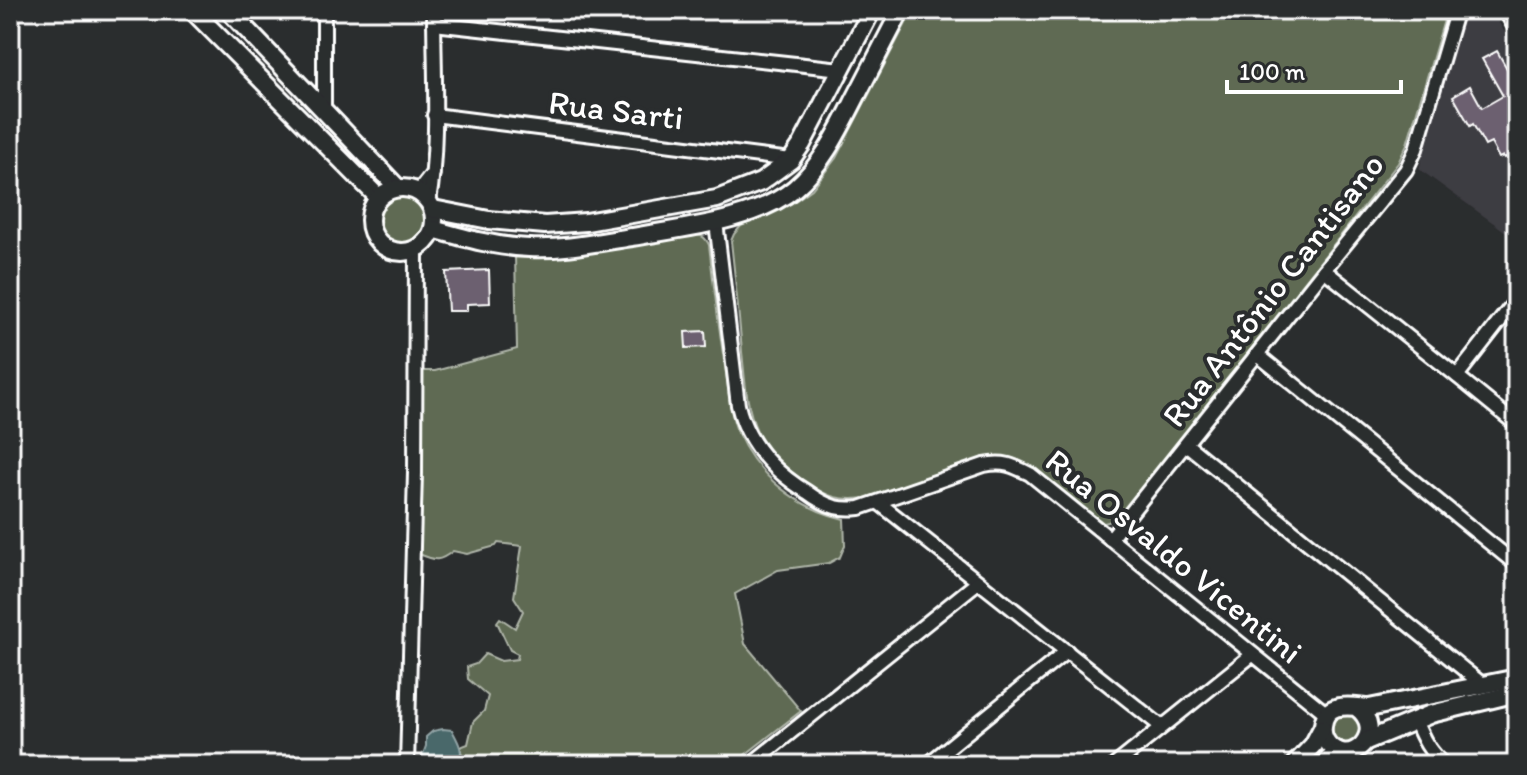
<svg xmlns="http://www.w3.org/2000/svg" width="1527" height="775" font-family="Itim,sans-serif">
<style>
.built{fill:#3e3c42}
.green{fill:#5f6b53;stroke:#afb5a9;stroke-width:2}
.water{fill:#49676a;stroke:#92a4a6;stroke-width:2}
.building{fill:#6c606f;stroke:#fff;stroke-width:2}
.lines{fill:none;stroke-linecap:round;stroke-linejoin:round}
.street-casing{stroke:#fff;stroke-width:18}
.secondary-casing{stroke:#fff;stroke-width:22}
.street{stroke:#2a2d2e;stroke-width:12}
.secondary{stroke:#2a2d2e;stroke-width:16}
.labels{text-anchor:middle;dominant-baseline:central;stroke-width:8;stroke-linejoin:round;paint-order:stroke}
.street-label{font-size:34px;fill:#fff;stroke:#2a2d2e}
</style>
<rect width="100%" height="100%" fill="#2a2d2e"/>
<filter id="ink" filterUnits="userSpaceOnUse"><feTurbulence type="fractalNoise" baseFrequency=".0125" numOctaves="2"/><feDisplacementMap in="SourceGraphic" scale="16" xChannelSelector="R" yChannelSelector="G"/><feConvolveMatrix kernelMatrix="1 2 1 2 8 2 1 2 1" color-interpolation-filters="sRGB"/></filter>
<g filter="url(#ink)">
<path class="built" d="M1479 10H1487L1494 14 1517 53V240L1419 169 1462 20 1469 13Z"/>
<g class="green">
<path d="M913 10H1447L1407 144 1398 163 1116 520 1100 524C1081 508 1034 464 1013 458 1002 455 991 457 981 459L872 497C842 502 827 498 803 480 784 467 767 451 757 431 746 407 745 378 742 352 739 315 735 278 731 241L734 234 741 226 791 204 812 189 836 158Z"/>
<circle cx="402" cy="220" r="27"/>
<path d="M692 235C701 235 705 236 709 245 714 288 719 331 726 373 729 393 730 415 738 433 757 476 799 509 844 519L845 545 840 557 829 563 778 570 735 594 745 644 801 711 732 765H459L462 755 460 747 468 744 473 722 484 711 488 696 468 679 467 667 476 664 485 654 501 661 517 659 518 654 510 650 497 622 500 618 515 628 523 611 514 597 522 546 498 543 496 546 467 554 453 551C439 562 436 561 419 554L422 371H435L517 349 515 255Z"/>
<circle cx="1345" cy="728" r="16"/>
</g>
<path class="water" d="M443 729 452 730C459 743 464 751 459 765H419L426 746V737L433 731Z"/>
<g class="building">
<path d="M1497 51 1517 86V154L1510 158 1509 156 1504 158 1503 156 1499 158 1491 143 1485 146 1473 124 1470 126 1453 96 1470 86 1482 108 1503 96 1482 59Z"/>
<path d="M489 270 490 303 467 304V311H448L446 272Z"/>
<path d="M705 331 706 347 686 348 685 332Z"/>
</g>
<g class="lines">
<defs>
<g id="street">
<path d="M324 10V110"/>
<path d="M1505 10 1517 31"/>
<path d="M434 24 841 69"/>
<path d="M434 115 791 160"/>
<path d="M418 192 433 173"/>
<path d="M429 202C439 141 434 72 434 10"/>
<path d="M716 222 738 405C747 443 774 472 807 492 815 498 825 504 835 507 843 509 851 509 860 508L984 465C1004 461 1012 465 1030 474L1327 714"/>
<path d="M1324 270 1457 376 1517 425"/>
<path d="M1258 355 1517 565"/>
<path d="M1457 376 1517 299"/>
<path d="M1186 444 1483 685"/>
<path d="M879 503 1162 727"/>
<path d="M1110 539 1324 270 1406 170 1416 149 1455 16 1459 10"/>
<path d="M1415 720C1423 739 1429 752 1445 765"/>
<path d="M407 765 415 473 416 250"/>
<path d="M750 765 978 582"/>
<path d="M927 765 1067 651"/>
<path d="M1115 765 1252 655"/>
</g>
<g id="secondary">
<path d="M192 10 378 197"/>
<path d="M228 10 398 188"/>
<circle cx="402" cy="220" r="32"/>
<path d="M433 209 489 220 545 225 586 222 717 199 761 182 791 160 802 144 872 10"/>
<path d="M433 229C465 238 496 247 529 248 564 250 599 242 632 237 682 228 756 221 795 188 823 164 839 130 856 97 871 68 886 39 901 10"/>
<path d="M1356 707C1389 731 1350 770 1328 744 1324 739 1322 732 1323 726 1325 700 1352 707 1369 708L1517 678"/>
<path d="M1366 741 1431 714 1517 693"/>
<path d="M1294 765 1313 745 1322 728"/>
<path d="M1322 765 1339 751"/>
</g>
</defs>
<use href="#street" class="street-casing"/>
<use href="#secondary" class="secondary-casing"/>
<use href="#street" class="street"/>
<use href="#secondary" class="secondary"/>
</g>
</g>
<g class="labels">
<g class="street-label">
<text transform="translate(616 110) rotate(7)">Rua Sarti</text>
<text transform="translate(1273 290) rotate(-52)">Rua Antônio Cantisano</text>
<text transform="translate(1174 556) rotate(39)">Rua Osvaldo Vicentini</text>
</g>
</g>
<rect width="1527" height="775" fill="none" stroke="#2a2d2e" stroke-width="40"/>
<rect x="20" y="20" width="1487" height="735" fill="none" stroke="#fff" stroke-width="3" filter="url(#ink)"/>
<path d="M1227 80v12h174v-12" fill="none" stroke="#ffffff" stroke-width="4"/>
<text x="1239" y="80" font-size="24" fill="#ffffff" stroke="#2a2d2e" stroke-width="6" paint-order="stroke">100 m</text>
</svg>
